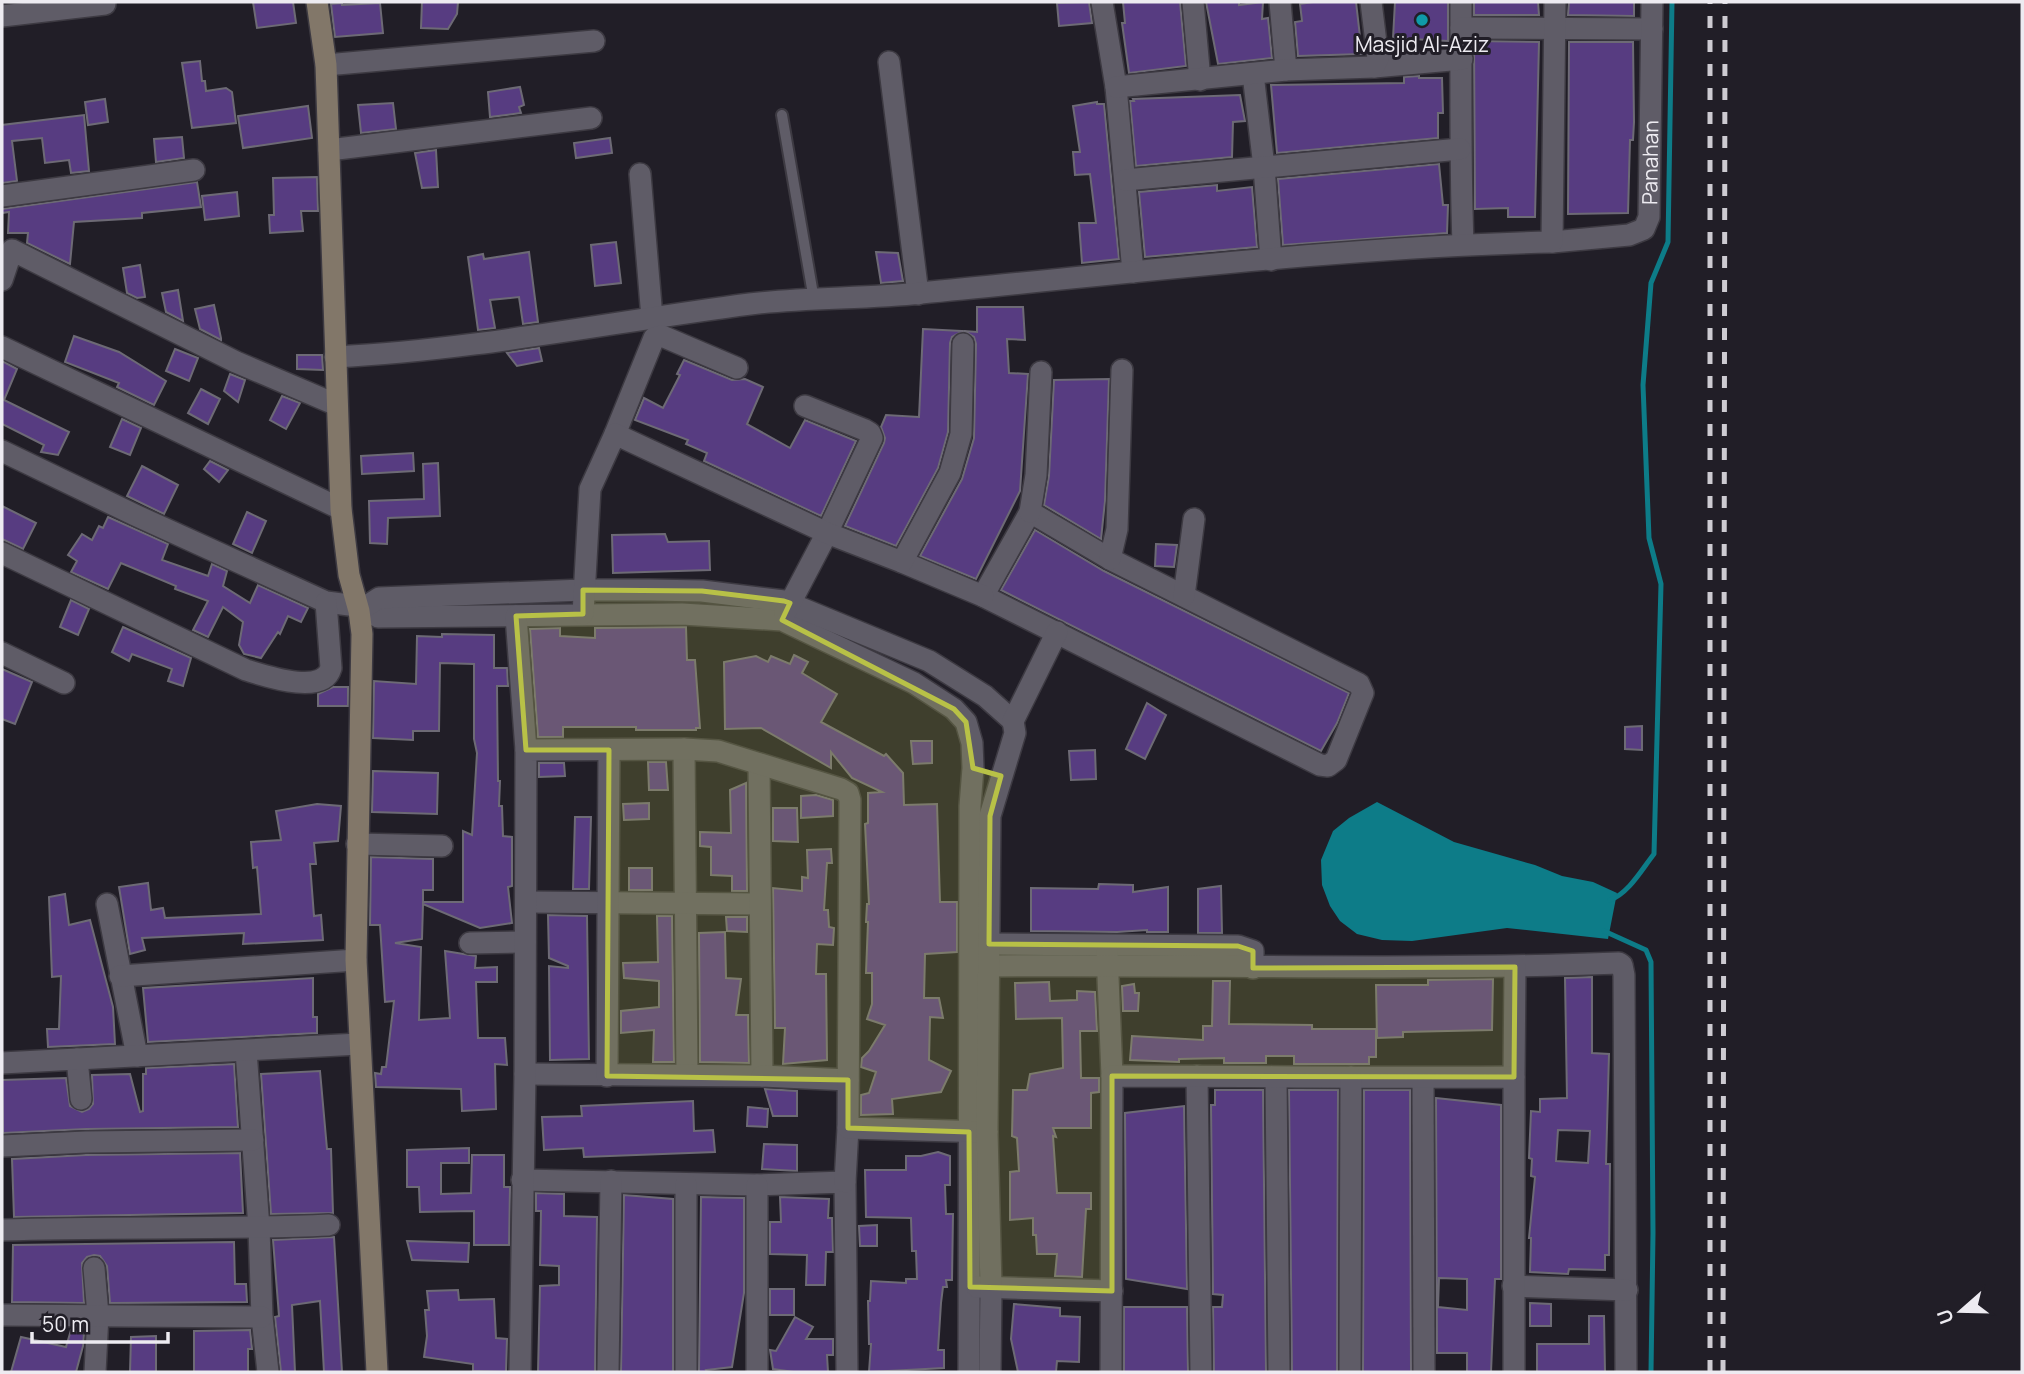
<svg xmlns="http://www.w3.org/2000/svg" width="2024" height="1374" font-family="Manrope,sans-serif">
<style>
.water{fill:#0d7c88}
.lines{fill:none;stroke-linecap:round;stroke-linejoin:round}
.stream{stroke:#0d7c88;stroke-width:5}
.building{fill:#573c81;stroke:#6d6a75;stroke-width:2;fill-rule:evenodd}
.lane-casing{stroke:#3d3a42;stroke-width:14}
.street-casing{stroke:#3d3a42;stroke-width:24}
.secondary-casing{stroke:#3d3a42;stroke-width:24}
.lane{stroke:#5f5c67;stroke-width:10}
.street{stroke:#5f5c67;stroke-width:21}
.secondary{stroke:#827769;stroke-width:21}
.rail{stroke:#cdcbd2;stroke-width:5;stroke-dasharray:12 12;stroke-linecap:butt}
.marked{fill:#b8c147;fill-opacity:0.2;stroke:#b8c147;stroke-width:5;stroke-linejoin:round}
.culture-dot{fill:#0f9aa8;stroke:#211e27;stroke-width:2.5}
.labels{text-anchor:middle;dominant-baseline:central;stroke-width:6;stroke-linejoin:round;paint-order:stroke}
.poi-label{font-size:21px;fill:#edebf1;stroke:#211e27}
.street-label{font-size:21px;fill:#edebf1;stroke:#211e27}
</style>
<rect width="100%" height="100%" fill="#211e27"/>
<path class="water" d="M1377 802 1454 842 1535 865 1562 876 1593 882 1617 893 1608 939 1507 928 1412 941 1382 940 1357 934 1340 921 1330 906 1322 885 1321 860 1333 831 1349 818Z"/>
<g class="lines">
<g class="stream">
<path d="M1610 900C1629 893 1642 869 1654 854L1661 584 1649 538 1643 385 1651 283 1668 242 1672 2"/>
<path d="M1604 931 1646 950 1651 962 1653 1233 1651 1372"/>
</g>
</g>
<g class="building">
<path d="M253 2H293L296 23 257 28Z"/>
<path d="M422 2H458L457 14 448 29 421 28Z"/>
<path d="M1089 2 1092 23 1059 26 1057 3Z"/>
<path d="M1123 2H1180L1186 66 1129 73 1122 23H1125Z"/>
<path d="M1206 2H1239V5L1263 2 1262 19 1268 18 1272 58 1218 64Z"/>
<path d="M1313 2H1356L1362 54 1298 56 1295 22 1302 21 1300 4Z"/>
<path d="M1395 2H1448V41L1393 38Z"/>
<path d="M1474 2H1538L1539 15H1474Z"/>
<path d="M1569 2H1634V16L1568 15Z"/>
<path d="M342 3V5L380 3 383 33 335 37 331 4Z"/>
<path d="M1474 41 1539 42 1535 217H1508V208L1475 209Z"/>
<path d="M1569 42H1633L1634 122 1633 140H1630L1628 213 1568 214Z"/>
<path d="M200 61 202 81H205L206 91 226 88 232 92 236 123 192 128 182 63Z"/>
<path d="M1419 76V78H1442L1443 113H1438V138L1277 153 1271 85 1404 83V77Z"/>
<path d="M520 87 524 105 519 107 521 113 490 117 488 92Z"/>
<path d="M1240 95 1245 121 1233 122 1232 157 1136 166 1130 101H1134L1133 99Z"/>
<path d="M105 99 108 122 88 125 85 102Z"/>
<path d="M1097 102V104H1104L1119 259 1082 263 1079 223H1096L1090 174 1075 175 1073 152H1080L1073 106Z"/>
<path d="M393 103 396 129 361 133 358 105Z"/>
<path d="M308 106 312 138 243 148 238 116Z"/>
<path d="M84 115 89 171 71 173 69 160 45 163 42 138 12 141 17 181 2 183V125Z"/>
<path d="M182 137 184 158 156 162 154 139Z"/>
<path d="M610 138 612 153 576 158 574 143Z"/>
<path d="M436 150 438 187 422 188 415 153Z"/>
<path d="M1439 164 1443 205H1448L1447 233 1283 245 1278 179Z"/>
<path d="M317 177 318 211H301L303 231 270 233 269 215H274L273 178Z"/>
<path d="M197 182 201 207 142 213V218L74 222 70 264 27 243 28 233H8L9 212 2 213V209Z"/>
<path d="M1217 185V191L1252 187 1257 247 1145 257 1139 192Z"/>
<path d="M237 192 239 216 205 220 202 196Z"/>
<path d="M616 242 621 283 595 286 591 245Z"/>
<path d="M529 252 538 322 523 324 519 297 490 300 495 328 478 330 468 257 483 254 484 259Z"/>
<path d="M876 252 898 253 903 281 881 283Z"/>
<path d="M140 265 145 297 137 298 127 293 123 268Z"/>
<path d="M178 290 183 321 166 312 162 293Z"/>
<path d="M214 305 221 338V340L200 329 195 309Z"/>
<path d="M977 307H1023L1025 340 1007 339 1009 373 1028 374 1020 491 976 579 920 556 962 479 974 438 976 344 974 337 964 331 977 332Z"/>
<path d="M923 329 963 331 952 337 950 343 948 432 938 468 896 546 845 526 884 443 885 438 881 427 886 415 919 417Z"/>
<path d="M74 336 119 352 166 381 154 405 117 387 119 383 65 362Z"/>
<path d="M539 348 542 361 517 366 507 353Z"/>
<path d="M175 349 198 358 189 381 166 371Z"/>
<path d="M297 355H322L323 370 297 369Z"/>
<path d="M684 360 732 380 745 379 763 387 747 424 790 448 805 420 856 441 821 516 704 461 707 453 686 444 688 440 635 420 644 398 663 408 680 375 677 374Z"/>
<path d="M2 361 17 369 4 400 69 432 58 455 41 452 44 445 2 424Z"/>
<path d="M230 374 245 380 238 402 224 391Z"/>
<path d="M1109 379 1105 501 1101 539 1044 505 1049 476 1054 380Z"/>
<path d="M201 389 220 399 208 424 188 413Z"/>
<path d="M282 396 300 403 286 429 270 420Z"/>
<path d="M122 419 141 428 130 455 110 447Z"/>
<path d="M413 453 414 471 362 474 361 456Z"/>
<path d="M210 461 228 470 219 482 204 469Z"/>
<path d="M438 463 440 516 388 518 387 544 370 543 369 501 424 499 423 464Z"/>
<path d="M142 466 178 485 164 514 127 496Z"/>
<path d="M2 506 36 523 23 549 2 539Z"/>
<path d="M247 512 266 521 252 553 233 544Z"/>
<path d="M108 517 168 544 162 560 208 576 212 564 227 571 223 586 250 603 258 585 308 608 301 622 288 616 280 634 278 632 261 658 244 654 239 645 243 622 223 607 208 637 193 630 208 601 175 589 176 586 121 563 108 589 71 572 77 561 68 555 82 534 92 540 99 526 103 528Z"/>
<path d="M1035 530 1104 571 1349 693 1337 723 1321 751 1001 590Z"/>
<path d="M665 534 668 542 709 541 710 570 613 573 612 535Z"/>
<path d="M1156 544 1177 545 1174 567 1155 566Z"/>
<path d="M71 600 89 609 78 635 60 627Z"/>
<path d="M123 627 191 658 183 686 168 681 172 669 132 654 129 661 112 652Z"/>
<path d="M686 627 687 660H695L700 728H696V730H636V727H563V737H538L530 629 560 628V636L595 638V628Z"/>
<path d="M442 634 494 635V668H507L508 686H497L498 781H500L499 806H502L503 836 512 837V886L508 887 512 923 480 928 423 904 422 939 395 943 421 947 419 1020 450 1018 445 951 476 956 475 968 497 967V982H476L478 1038H505L507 1065 495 1064 496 1109 462 1111 461 1089 376 1087 375 1073 381 1074 382 1067H386L394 1001 385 1002 380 925H370L371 857 433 859V890H423V902H463V831L472 835 477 753 474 739V664L440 663 439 731H413V740L373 738 374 681 416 684 417 636 442 637Z"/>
<path d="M794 655 808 662 802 673 837 694 821 722 884 756 886 754 903 773 904 805 937 804 940 902H957V952L925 954 924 998H939L943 1018 930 1017 929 1060 951 1071 941 1092 892 1099 893 1114 861 1115V1095L869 1093 876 1072 861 1067 862 1058 869 1051 885 1025 867 1019 872 1004V973H866L868 922H866L867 904H869L865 824 868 823V793L882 792 852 778 831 752V768L761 728 725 729 724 662 756 656 768 662 771 656 790 664Z"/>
<path d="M2 669 32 682 15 724 2 719Z"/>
<path d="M333 687H348V706H318V694Z"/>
<path d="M1147 703 1166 715 1145 759 1126 749Z"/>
<path d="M1642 726V750L1625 749V727Z"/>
<path d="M911 741H932V763L913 764Z"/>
<path d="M1095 750 1096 779 1071 780 1069 751Z"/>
<path d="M648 762H666L668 790H649Z"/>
<path d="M539 763H564L565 776 539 777Z"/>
<path d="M373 771 438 773 437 814 372 812Z"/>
<path d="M746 783 747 891H732V876L711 875V847L700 846V832L731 833 730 790Z"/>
<path d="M816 795 833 800V816L801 818V796Z"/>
<path d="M649 803V819L624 820 623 804Z"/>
<path d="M317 804 341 806 338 841 314 843 316 864H310L314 916 321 915 323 940 243 944 244 933 142 938 145 950 130 954 119 887 148 883 151 910 163 908 165 918 261 914 257 867 253 868 251 842 281 840 276 811Z"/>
<path d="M773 808H797L798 842 773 841Z"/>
<path d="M575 817H591L589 889H573Z"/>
<path d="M831 849 832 863H827L824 910H828L829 927 834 928 833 945 817 944 816 974H826L827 1060 783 1064 785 1028H775L773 888 802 891V877L808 878 807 850Z"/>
<rect x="629" y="868" width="23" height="22"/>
<path d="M1099 884 1133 885V892L1168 887V932H1147V930L1117 932 1031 931V888L1098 889Z"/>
<path d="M1221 886 1222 933H1198V889Z"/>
<path d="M65 894 69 925 90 920 113 1007 115 1044 48 1047 47 1029H59L61 976 52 977 49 897Z"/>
<path d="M548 915 587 916 589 1059 550 1060 549 966 568 968V966L549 958Z"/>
<path d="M657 916H672L674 1062H653L654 1030 621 1033V1011L659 1007V981L624 978 623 963 658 962Z"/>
<path d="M726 917H747V932L727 931Z"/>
<path d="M725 932 726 978 741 979 736 1015H748L749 1063 700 1062 699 933Z"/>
<path d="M1592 977V1053L1609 1054 1606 1164H1610L1609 1255H1605V1270L1569 1269 1568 1274 1530 1272 1531 1238H1529L1535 1177 1531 1176 1532 1159 1529 1158 1531 1111 1540 1112V1099L1567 1098 1565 978ZM1558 1130 1590 1131 1588 1163 1556 1161Z"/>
<path d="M313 978V1017H317V1033L148 1042 143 988Z"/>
<path d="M1493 979 1492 1030 1403 1032V1037L1377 1038 1376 985H1428V980Z"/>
<path d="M1213 981H1230L1229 1024 1312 1025V1029H1376V1057H1369V1064H1294V1056H1266V1063H1224V1058L1179 1059V1062L1130 1060 1132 1036 1203 1040V1026H1212Z"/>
<path d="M1049 982 1050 1001 1077 1000V991L1095 992 1097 1031H1080L1081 1078H1099V1092L1091 1093V1128H1053L1056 1137 1053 1136 1057 1193H1091V1209H1086L1082 1277 1055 1276 1057 1254H1037L1036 1235H1033V1218L1010 1220V1172L1019 1171 1017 1138 1012 1136 1013 1090H1027L1030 1074 1063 1068 1062 1018 1016 1019 1015 983Z"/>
<path d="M1134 984 1135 993H1139L1138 1011H1123L1122 986Z"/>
<path d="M234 1064 238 1127 86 1129 3 1133 2 1080 66 1078 70 1106 82 1112 89 1109 93 1104 92 1075 130 1074 140 1112 143 1111V1074H146V1068Z"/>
<path d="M320 1071 327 1149H331L333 1213 271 1214 261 1074Z"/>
<path d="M765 1089 797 1091V1116H773Z"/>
<path d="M1215 1090H1263L1266 1372H1214L1213 1307H1222L1223 1295 1213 1294 1211 1105H1215Z"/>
<path d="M1289 1090H1338L1337 1372H1292Z"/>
<path d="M1364 1090H1410L1411 1372H1363Z"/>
<path d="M1436 1098 1501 1105V1279H1495L1491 1372H1467V1353H1437ZM1439 1278 1467 1279V1310L1438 1307Z"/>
<path d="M693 1101 694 1131 713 1130 715 1152 584 1157 583 1148 544 1150 542 1117 582 1116 581 1106Z"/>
<path d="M1184 1106 1187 1289 1126 1279 1125 1113Z"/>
<path d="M748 1107 768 1109 767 1127 747 1126Z"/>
<path d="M764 1144 797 1145V1171L762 1169Z"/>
<path d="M469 1148V1163H441V1194L471 1193 472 1155H504V1187H510L509 1245H474V1211L420 1212 419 1187H407V1150Z"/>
<path d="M938 1152 950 1156V1185H945L946 1214H953L952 1280H946L947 1287H943L941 1303 938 1350H944V1368L869 1372 871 1344H869L868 1301H870L871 1281 906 1283V1279H917L916 1251H912L911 1218 866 1217 865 1170H906V1156H921Z"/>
<path d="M240 1153 243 1213 14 1217 12 1159 86 1155Z"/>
<path d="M536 1193 564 1194V1216L597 1217 595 1372H538L540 1286 559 1285V1266L540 1265 541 1211H536Z"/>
<path d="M624 1195 673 1199V1372H621Z"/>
<path d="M701 1197 744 1198V1293L732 1367 706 1370 707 1372H699Z"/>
<path d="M780 1197 829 1199 828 1218H832L833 1252H826L825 1285H806L807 1255 770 1254V1222H781Z"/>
<path d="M877 1225V1246H860L859 1226Z"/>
<path d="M334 1237 342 1372H324L320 1301 292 1305 295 1372H281L275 1317 279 1316 273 1240Z"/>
<path d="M407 1241 469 1243 468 1262 412 1260Z"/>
<path d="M234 1242 235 1284H246L247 1302 110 1303 107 1266 100 1256 94 1255 87 1257 82 1263 84 1303 12 1302 13 1245Z"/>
<rect x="770" y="1289" width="24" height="26"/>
<path d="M458 1290 459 1300 494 1299 496 1338 507 1339 506 1372 473 1371V1364L424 1357 427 1336 425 1310H429L427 1291Z"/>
<path d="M1530 1303 1551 1304V1326H1530Z"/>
<path d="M1014 1304 1060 1308V1316L1080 1317 1079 1362 1057 1361 1056 1372H1018L1011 1339Z"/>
<path d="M1124 1307H1187L1188 1372H1124Z"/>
<path d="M1589 1316H1604L1605 1372H1537V1344H1589Z"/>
<path d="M795 1317 813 1327 806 1339H833V1355H827L828 1372H794L773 1369 770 1350 776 1351Z"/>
<path d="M71 1330 84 1334 83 1346 76 1372H11L21 1337 66 1347Z"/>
<path d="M250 1330 252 1349H248V1372H194V1331Z"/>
<path d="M156 1336V1372H130L131 1337Z"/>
</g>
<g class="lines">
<defs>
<path id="lane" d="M782 115 814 300"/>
<g id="street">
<path d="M1102 2 1116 87 1133 272"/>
<path d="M1193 2 1200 80"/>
<path d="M1280 2 1286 70"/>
<path d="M1461 2C1461 83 1460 163 1463 244"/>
<path d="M2 16 105 4"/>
<path d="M1461 28 1652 29"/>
<path d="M889 62 918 294"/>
<path d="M326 65 594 41"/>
<path d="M1374 67 1462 59"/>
<path d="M1253 74 1264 167 1271 260"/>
<path d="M1116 87 1286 70 1374 67 1378 59 1371 2"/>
<path d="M329 150 591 118"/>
<path d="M640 174 652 318"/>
<path d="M1125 180 1460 149"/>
<path d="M2 196 194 170"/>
<path id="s1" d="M1552 242 1629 235 1644 229 1649 217 1652 2"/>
<path d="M2 280 12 250 236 362 337 405"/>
<path d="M2 347 341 509"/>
<path d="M335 357C475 350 611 322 750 304 806 297 865 299 921 293 1131 273 1341 247 1552 242L1555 2"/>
<path d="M615 434 654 338 662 336 737 368"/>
<path d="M2 451 135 515 326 602 365 607 378 617 682 614 782 620 914 683 954 709 966 722 972 743 973 768 970 806 969 1372"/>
<path d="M1030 512 1110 559 1359 684 1363 693 1336 760 1328 766 1320 765 983 596Z"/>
<path d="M1030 512 1036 475 1041 372"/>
<path d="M2 553 246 670C266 676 323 696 331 668L326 602"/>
<path d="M1110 559 1117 529 1122 370"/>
<path d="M902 562 983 596"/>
<path d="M1184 596 1194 519"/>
<path d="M365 607 379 598 583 590H650L702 591 784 601 929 661 985 696 1013 721"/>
<path d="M785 613 827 533 872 438 870 433 865 430 805 406"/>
<path d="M583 614 590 489 615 434 827 533 902 562 950 473 961 434 963 344"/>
<path d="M516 616 526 750"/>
<path d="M2 653 64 683"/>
<path d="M684 749 687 1074"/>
<path d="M357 844 442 846"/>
<path d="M526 902 760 904"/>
<path d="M107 904 137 1056"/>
<path d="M470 943 525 942"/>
<path d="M989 944 1238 946 1253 951V968"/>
<path d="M1107 952 1112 1076"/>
<path d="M989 966C1199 964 1409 971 1619 963L1622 965 1624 975 1626 1372"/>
<path d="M120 976 356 960"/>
<path d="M246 1051 259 1228 262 1317 268 1372"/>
<path d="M77 1059 81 1099"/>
<path d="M2 1063 359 1044"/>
<path d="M525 1074 762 1076 759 764"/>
<path d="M607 1076 609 750"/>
<path d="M762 1076 848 1080"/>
<path d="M1197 1076 1201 1372"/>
<path d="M1514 1077 1515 967"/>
<path d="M1276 1078 1279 1372"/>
<path d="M1423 1078 1424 1372"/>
<path d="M2 1146 86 1142 253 1140"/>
<path d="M522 1180 757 1185 845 1182 847 1372"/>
<path d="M845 1182 848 1128"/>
<path d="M2 1230C111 1226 220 1230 329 1225"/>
<path d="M94 1268 98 1315 95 1372"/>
<path d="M1513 1286 1627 1290"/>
<path d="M977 1287 1112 1291"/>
<path d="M2 1315 262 1317"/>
<path d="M520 1372 525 1074 526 750 684 749 718 751 841 789 848 793 850 800 848 1128 987 1132"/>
<path d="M608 1372 611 1181"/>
<path d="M686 1372V1184"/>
<path d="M757 1372V1185"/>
<path d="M990 1372 991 1287 987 1132 990 816 1015 733 1013 721 1057 632"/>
<path d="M1111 1372 1112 1076C1246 1076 1380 1078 1514 1077V1372"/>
<path d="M1350 1372 1351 1077"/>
</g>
<path id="secondary" d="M317 2 326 65 341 509 349 575 359 611 362 634 356 960 377 1372"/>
</defs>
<use href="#lane" class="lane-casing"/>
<use href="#street" class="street-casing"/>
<use href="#secondary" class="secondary-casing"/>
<use href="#lane" class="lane"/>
<use href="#street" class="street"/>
<use href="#secondary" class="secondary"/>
<g class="rail">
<path d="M1710 1372V2"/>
<path d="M1723 1372 1725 2"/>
</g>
</g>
<path class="marked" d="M583 590 702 591 784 601 790 603 782 620 954 709 966 722 973 768 1001 776 990 816 989 944 1238 946 1253 951V968L1515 967 1514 1077 1112 1076V1291L970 1287 969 1132 848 1128V1080L607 1076 609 750H526L516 616 583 614Z"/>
<circle class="culture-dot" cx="1422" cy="20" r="7"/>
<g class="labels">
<g class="poi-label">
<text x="1422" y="44">Masjid Al-Aziz</text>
</g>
<g class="street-label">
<text stroke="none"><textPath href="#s1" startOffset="161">Panahan</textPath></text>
</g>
</g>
<rect width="2024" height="1374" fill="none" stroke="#edebf1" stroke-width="7"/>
<g transform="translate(1961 1311) rotate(250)" stroke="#211e27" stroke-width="5" paint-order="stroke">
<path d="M0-5L12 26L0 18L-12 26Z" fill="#edebf1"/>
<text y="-10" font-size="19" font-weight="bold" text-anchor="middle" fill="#edebf1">U</text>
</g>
<path d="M32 1332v10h136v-10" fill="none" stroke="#edebf1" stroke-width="3.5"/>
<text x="42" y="1332" font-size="21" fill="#edebf1" stroke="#211e27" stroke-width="5" paint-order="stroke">50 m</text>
</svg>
